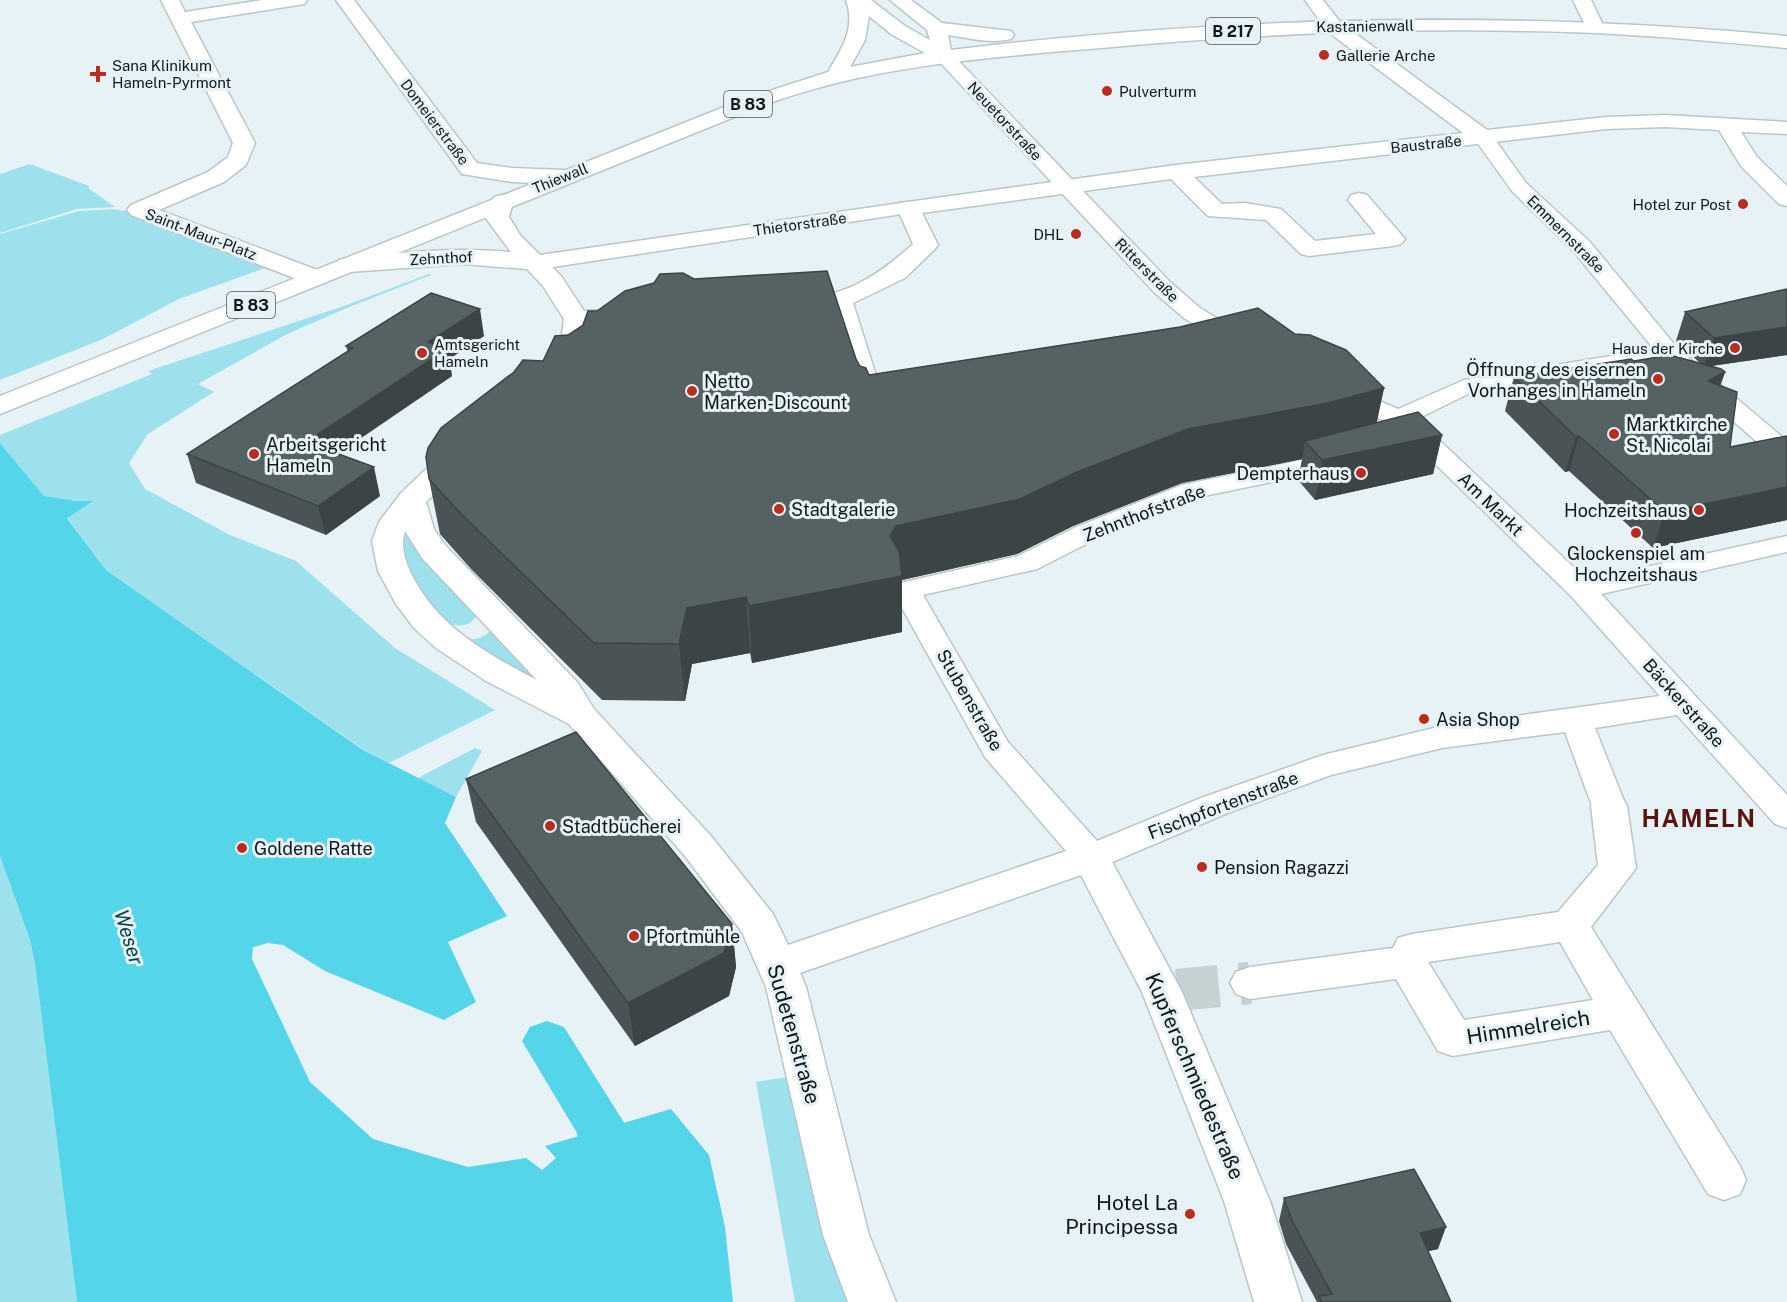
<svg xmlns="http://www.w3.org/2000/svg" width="1787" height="1302" font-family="'Public Sans',sans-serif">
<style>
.green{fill:#9de1ed}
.water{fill:#55d5ea}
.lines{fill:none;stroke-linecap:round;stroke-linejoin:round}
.canal{fill:#55d5ea;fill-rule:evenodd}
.minor-tunnel{stroke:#c6d1d4;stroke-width:42;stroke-dasharray:42 21;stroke-linecap:butt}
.pedestrian-casing{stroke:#bac6c8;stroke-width:3}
.minor-casing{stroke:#bac6c8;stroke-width:3}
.primary-casing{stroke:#bac6c8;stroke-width:3}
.pedestrian{fill:#fff;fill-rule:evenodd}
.minor{fill:#fff;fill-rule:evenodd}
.primary{fill:#fff;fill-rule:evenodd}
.wall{fill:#4a5355}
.shaded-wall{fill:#3c4445}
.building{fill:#566163;stroke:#3c4445;stroke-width:1.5}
.poi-dot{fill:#ba2d1e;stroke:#e6f2f5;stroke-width:2}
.labels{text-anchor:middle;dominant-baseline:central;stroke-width:6;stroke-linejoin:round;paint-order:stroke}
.far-street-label{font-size:15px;fill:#131718;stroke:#e6f2f5}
.far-poi-label{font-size:15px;fill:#131718;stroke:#e6f2f5;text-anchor:start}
.shield{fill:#e6f2f5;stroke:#52595a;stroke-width:1.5}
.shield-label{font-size:16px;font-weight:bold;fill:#131718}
.poi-label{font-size:18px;fill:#131718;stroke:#e6f2f5;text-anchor:start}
.street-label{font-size:18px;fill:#131718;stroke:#e6f2f5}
.water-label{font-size:20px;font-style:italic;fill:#003d46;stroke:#e6f2f5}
.near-street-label{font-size:21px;fill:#131718;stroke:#e6f2f5}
.near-poi-label{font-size:21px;fill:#131718;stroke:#e6f2f5;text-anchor:end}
.district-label{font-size:24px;font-weight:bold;letter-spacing:1.5px;fill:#59150d;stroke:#e6f2f5}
</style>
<rect width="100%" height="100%" fill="#e6f2f5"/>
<g class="green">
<path d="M30 164 89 186 88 188 115 207 77 209 0 233V174Z"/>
<path d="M113 209 142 214 265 268 179 299 103 339 0 380V234L79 211Z"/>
<path d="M429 274 431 275 349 307 287 334 198 384 214 392 148 434 129 463 145 489 230 535 296 561 395 648 495 710 389 763 364 750 106 570 67 517 92 501H77L44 496 0 443V435L152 374 148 371 347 305Z"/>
<path d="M406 515 478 612C471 630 456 626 440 622L398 556Z"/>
<path d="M494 623 543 686 457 640C474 640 488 640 494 623Z"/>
<path d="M475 748 482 751 456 797 418 778Z"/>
<path d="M0 856 30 940 35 964 77 1302H0Z"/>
<path d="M787 1077 849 1302H795L756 1082Z"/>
</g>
<path class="water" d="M0 443 44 496 77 501H93L67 518 106 570 363 750 456 797 445 823 507 916 448 942 476 1002 444 1020 325 971 283 945 268 943 253 947 252 959 310 1082 373 1139 468 1167 526 1158 542 1170 556 1158 545 1146 671 1109 709 1155 725 1227 733 1302H77L35 964 30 940 0 856Z"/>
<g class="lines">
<path class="canal" d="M547 1021 564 1027 628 1129 637 1181 629 1197 610 1204 591 1197 583 1181 577 1133 522 1041 530 1027Z"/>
<path class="minor-tunnel" d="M1177 990 1250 983"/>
<defs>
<g id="pedestrian">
<path d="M944 51 950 52 1170 282 1200 308 1247 337 1251 342 1247 347 1239 349 1231 347 1184 318 1154 292 938 60 935 56 938 52Z"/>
<path d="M1484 132 1491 134 1526 183 1590 242 1678 349 1787 441V462L1778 460 1665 362 1470 393 1417 419 1587 580 1787 536V552L1601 594 1787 795V828L1775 824 1677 715 1595 728 1626 806 1621 814 1609 818 1597 814 1592 806 1565 732 1442 748 1331 775 1225 814 1103 866 1091 870 1079 866 985 757 892 590 896 584 1018 556 1074 528 1182 485 1340 452 1349 454 1353 460 1349 466 1340 468 1199 497 1094 540 1037 569 923 595 1008 742 1097 841 1201 798 1323 755 1442 726 1660 696 1571 596 1392 422 1377 418 1335 398 1332 393 1335 388 1344 386 1398 409 1464 380 1654 349 1574 252 1512 191 1474 138 1477 134Z"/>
<path d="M908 202 915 204 918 208 915 212 533 270 525 268 522 263 525 258 533 256Z"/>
</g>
<g id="minor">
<path d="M161 0H179L185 12 262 0H307L304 4 298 5 191 22 255 143 246 165 224 182 159 210 325 273 328 278 325 283 316 285 307 283 131 215 127 210 131 205 208 172 228 157 233 143Z"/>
<path d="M336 0H354L477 163 512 168 563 170 571 172 574 177 571 182 563 184 512 182 462 174Z"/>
<path d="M1305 0H1323L1341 23 1487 130 1606 117 1665 115 1787 122V134L1741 132 1757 157 1787 186V206L1779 204 1741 166 1719 130 1665 127 1606 129 1194 177 1222 204 1245 203 1281 209 1315 241 1376 234 1348 200 1351 195 1359 193 1367 195 1405 239 1401 244 1393 246 1309 256 1301 254 1266 220 1208 216 1171 179 922 213 938 245 934 250 905 278 853 303 885 404 881 410 871 412 861 410 857 404 829 309 791 313 782 310 778 305 782 300C799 295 817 298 834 293 864 285 891 264 913 244L897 208 900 203 1176 165 1463 133 1327 31Z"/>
<path d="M1573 0H1591L1604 27 1602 31H1588Z"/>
<path d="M502 195 510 197 513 202 509 217 520 235 561 276 584 311 629 309 638 312 642 317 638 322 589 326 587 342 583 348 574 350 565 348 561 342 564 319 543 286 527 269 463 264 348 272 339 270 336 265 339 260 348 258C402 252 456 247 511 252L485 217 494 197Z"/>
<path d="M464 443 474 446 478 452 426 502 434 529 445 545 578 683 594 709 711 836 773 914 788 945 1078 847 1091 843 1104 847 1182 992 1270 1201 1302 1302H1254L1224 1201 1142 992 1081 875 800 973 806 987 869 1235 896 1302H848L823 1235 766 987 742 932 685 856 569 724 486 681 436 648 414 628 396 604 378 571 372 541 379 522 401 493 423 472 454 446ZM405 531 422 558 537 680C489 655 440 628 414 579 406 565 400 547 405 531Z"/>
<path d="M1609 793 1622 797 1627 806 1636 868 1591 927 1740 1166 1746 1180 1740 1194 1724 1200 1708 1194 1610 1030 1453 1056 1438 1051 1396 979 1250 999 1236 994 1230 983 1236 972 1250 967 1393 948 1398 938 1412 934 1558 912 1598 865 1591 806 1596 797ZM1560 942 1593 1000 1464 1020 1428 962Z"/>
</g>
<path id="primary" d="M846 0H871L905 26 930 40 927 30 890 0H911L942 23 1011 31 1014 35 1011 39C990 44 968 38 948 35L951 50C1229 16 1509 10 1787 36V48C1701 40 1614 32 1527 31 1385 28 1243 35 1101 48 985 58 869 65 759 107L0 414V396L744 99 828 72C842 48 856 28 846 0ZM869 16 891 34 925 53 850 67 865 40Z"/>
</defs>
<use href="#pedestrian" class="pedestrian-casing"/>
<use href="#minor" class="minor-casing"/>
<use href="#primary" class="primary-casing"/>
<use href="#pedestrian" class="pedestrian"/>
<use href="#minor" class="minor"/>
<use href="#primary" class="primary"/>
</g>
<g class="wall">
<path d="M1787 289V355L1711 366 1725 372 1720 386 1730 447 1787 436V520L1653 548 1569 471 1565 472 1505 411 1514 377 1634 361 1700 363 1676 341 1685 312Z"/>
<path d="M1295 334 1384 388 1376 422 1442 435 1433 474 1315 500 1298 480 1302 459 1182 483 1073 526 1017 554 902 580V632L752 663 750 653 692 664 685 701 602 700 471 569 440 534 429 479 856 359 860 366 869 375Z"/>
<path d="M484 336 449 359 452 376 338 454 380 496 326 535 196 483 187 454 348 352 346 346Z"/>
<path d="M466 779 732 924 736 967 729 996 635 1046 476 822Z"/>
<path d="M1284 1198 1438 1249 1428 1251 1451 1302H1317L1286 1244 1279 1221Z"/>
</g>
<g class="shaded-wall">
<path d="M480 309 484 336 449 359 452 376 313 470 306 442 428 342Z"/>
<path d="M1787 327V355L1704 367 1714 338Z"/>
<path d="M1725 372 1713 407 1708 381Z"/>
<path d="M1384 388 1373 441H1305L1302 459 1182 483 1073 526 1017 554 902 580V632L752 663 749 606 890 536 896 526 1077 472 1188 429Z"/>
<path d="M1442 435 1433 474 1315 500 1322 460Z"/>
<path d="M1579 436 1569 471 1565 472 1576 437Z"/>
<path d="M374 467 380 496 326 535 318 506Z"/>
<path d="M1787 487V520L1653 548 1665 512Z"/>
<path d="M746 597 750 653 692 664 685 701 679 644 687 608Z"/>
<path d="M732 924 736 967 729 996 635 1046 628 1003Z"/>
<path d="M1446 1227 1438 1249 1412 1255 1420 1233Z"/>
</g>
<g class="building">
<path d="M827 271 856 359 860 366 866 368 869 375 1180 327 1258 308 1295 334 1310 335 1346 350 1384 388 1328 403 1188 429 1077 472 1020 499 896 526 890 536 899 551 902 576 749 606 746 597 687 608 679 644 594 643 461 514 429 479 426 457 428 448 441 428 514 372 523 360 543 361 555 336 568 335 583 325 588 311H597L625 291 654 283 660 274 683 273 694 279Z"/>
<path d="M1787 289V327L1714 338 1685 312Z"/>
<path d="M431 293 480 309 428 342 447 349 306 442 374 467 318 506 187 454 353 348 346 346Z"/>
<path d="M1670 355 1721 369 1725 372 1708 381 1737 392 1730 447 1787 436V487L1665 512 1579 436 1576 437 1514 377 1631 359 1634 361Z"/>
<path d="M1418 412 1442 435 1322 460 1305 441Z"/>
<path d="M576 732 732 924 724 953 628 1003 466 779Z"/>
<path d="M1414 1169 1446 1227 1420 1233 1451 1302H1322L1319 1296 1332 1294 1292 1221 1284 1198Z"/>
</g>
<g class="poi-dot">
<circle cx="1324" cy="55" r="6"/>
<path d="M95 65h6v6h6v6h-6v6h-6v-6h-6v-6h6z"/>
<circle cx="1107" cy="91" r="6"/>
<circle cx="1743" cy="204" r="6"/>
<circle cx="1076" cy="234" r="6"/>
<circle cx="1735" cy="348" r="6"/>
<circle cx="422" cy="353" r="6"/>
<circle cx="1658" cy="379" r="6"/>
<circle cx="692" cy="391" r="6"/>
<circle cx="1614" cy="434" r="6"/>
<circle cx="254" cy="454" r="6"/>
<circle cx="1361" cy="473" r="6"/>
<circle cx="779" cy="509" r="6"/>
<circle cx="1699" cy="510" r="6"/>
<circle cx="1636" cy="533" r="6"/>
<circle cx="1424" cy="719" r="6"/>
<circle cx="550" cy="826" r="6"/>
<circle cx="242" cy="848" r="6"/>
<circle cx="1202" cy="867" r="6"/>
<circle cx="634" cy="936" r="6"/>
<circle cx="1190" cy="1214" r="6"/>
</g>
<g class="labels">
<g class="far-street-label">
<text transform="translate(1365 26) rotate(-1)">Kastanienwall</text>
<text transform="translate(1005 121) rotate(47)">Neuetorstraße</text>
<text transform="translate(435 122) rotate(53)">Domeierstraße</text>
<text transform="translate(1426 144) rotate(-6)">Baustraße</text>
<text transform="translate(560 178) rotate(-22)">Thiewall</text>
<text transform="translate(800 224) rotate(-8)">Thietorstraße</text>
<text transform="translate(201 234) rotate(21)">Saint-Maur-Platz</text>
<text transform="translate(1566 234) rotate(45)">Emmernstraße</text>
<text transform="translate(441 258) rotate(-3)">Zehnthof</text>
<text transform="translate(1147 270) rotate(45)">Ritterstraße</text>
</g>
<g class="far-poi-label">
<text x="1336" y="55">Gallerie Arche</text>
<text x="112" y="65">Sana Klinikum<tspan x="112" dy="17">Hameln-Pyrmont</tspan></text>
<text x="1119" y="91">Pulverturm</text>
<text x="1731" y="204" text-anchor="end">Hotel zur Post</text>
<text x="1064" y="234" text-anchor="end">DHL</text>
<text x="434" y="344">Amtsgericht<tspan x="434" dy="17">Hameln</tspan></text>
<text x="1723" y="348" text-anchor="end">Haus der Kirche</text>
</g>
<g class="shield">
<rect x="1206" y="18" width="54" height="26" rx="4.5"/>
<rect x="724" y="91" width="48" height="26" rx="4.5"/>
<rect x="227" y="292" width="48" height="26" rx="4.5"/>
</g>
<g class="shield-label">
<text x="1233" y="31">B 217</text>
<text x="748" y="104">B 83</text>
<text x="251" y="305">B 83</text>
</g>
<g class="poi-label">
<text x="1646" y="369" text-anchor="end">Öffnung des eisernen<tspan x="1646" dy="21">Vorhanges in Hameln</tspan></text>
<text x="704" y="381">Netto<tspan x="704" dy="21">Marken-Discount</tspan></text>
<text x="1626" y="424">Marktkirche<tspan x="1626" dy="21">St. Nicolai</tspan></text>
<text x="266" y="444">Arbeitsgericht<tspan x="266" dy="21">Hameln</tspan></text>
<text x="1349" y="473" text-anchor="end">Dempterhaus</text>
<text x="791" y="509">Stadtgalerie</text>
<text x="1687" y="510" text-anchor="end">Hochzeitshaus</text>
<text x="1636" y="553" text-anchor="middle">Glockenspiel am<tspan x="1636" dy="21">Hochzeitshaus</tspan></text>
<text x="1436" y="719">Asia Shop</text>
<text x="562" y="826">Stadtbücherei</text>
<text x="254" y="848">Goldene Ratte</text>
<text x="1214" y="867">Pension Ragazzi</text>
<text x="646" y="936">Pfortmühle</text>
</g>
<g class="street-label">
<text transform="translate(1491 504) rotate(44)">Am Markt</text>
<text transform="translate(1144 513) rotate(-21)">Zehnthofstraße</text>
<text transform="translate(970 700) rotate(60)">Stubenstraße</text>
<text transform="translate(1684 703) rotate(48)">Bäckerstraße</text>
<text transform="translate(1223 805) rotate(-21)">Fischpfortenstraße</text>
</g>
<g class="water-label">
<text transform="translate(129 937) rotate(73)">Weser</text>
</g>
<g class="near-street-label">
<text transform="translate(1528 1027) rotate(-9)">Himmelreich</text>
<text transform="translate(794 1034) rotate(74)">Sudetenstraße</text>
<text transform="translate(1195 1076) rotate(67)">Kupferschmiedestraße</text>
</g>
<g class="near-poi-label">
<text x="1178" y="1202">Hotel La<tspan x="1178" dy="24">Principessa</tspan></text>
</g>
<g class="district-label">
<text x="1699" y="818">HAMELN</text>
</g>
</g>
</svg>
